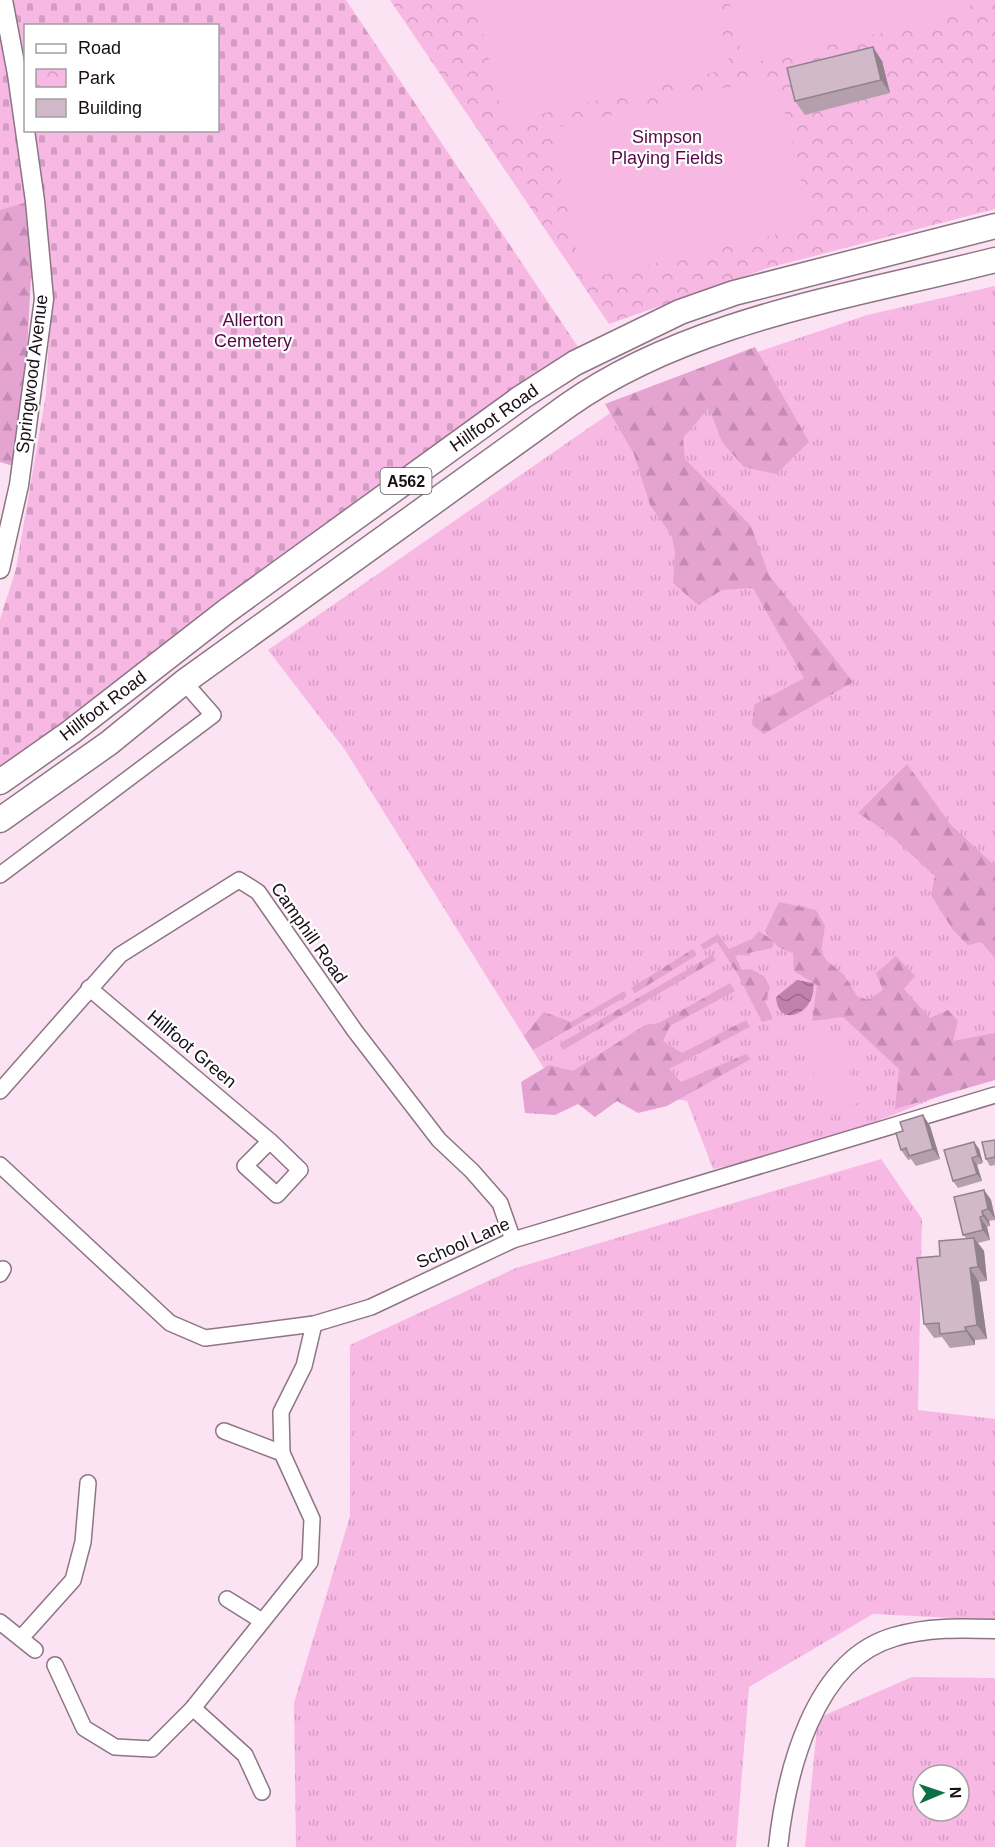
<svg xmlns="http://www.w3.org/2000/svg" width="995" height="1847" font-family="Arial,sans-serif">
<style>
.grass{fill:url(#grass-tufts);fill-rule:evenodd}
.forest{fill:url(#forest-firs)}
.cemetery{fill:url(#cemetery-stones)}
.park{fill:url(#park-crowns)}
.garden{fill:#f7b8e4}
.water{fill:url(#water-waves)}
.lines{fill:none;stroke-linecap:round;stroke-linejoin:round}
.minor-casing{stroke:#8c7585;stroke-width:18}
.tertiary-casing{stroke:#8c7585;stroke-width:21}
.trunk-casing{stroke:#8c7585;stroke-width:27}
.minor{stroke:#fff;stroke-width:15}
.tertiary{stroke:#fff;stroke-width:18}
.trunk{stroke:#fff;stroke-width:24}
.wall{fill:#b49fad}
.shaded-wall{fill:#92828d}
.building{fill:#d1b9c9;stroke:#92828d;stroke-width:1.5}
.labels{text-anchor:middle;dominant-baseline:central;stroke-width:4.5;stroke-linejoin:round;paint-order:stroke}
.shield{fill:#fff;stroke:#5d585c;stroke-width:1.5}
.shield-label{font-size:16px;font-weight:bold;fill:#181016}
.park-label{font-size:18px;fill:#570a48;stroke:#fff}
.street-label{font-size:18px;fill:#181016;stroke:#fff}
</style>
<defs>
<pattern id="grass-tufts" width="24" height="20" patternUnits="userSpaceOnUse" patternTransform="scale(1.5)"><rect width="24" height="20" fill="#f7b8e4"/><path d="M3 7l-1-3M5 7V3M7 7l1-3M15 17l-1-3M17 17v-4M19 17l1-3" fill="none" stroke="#d39dc3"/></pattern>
<pattern id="forest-firs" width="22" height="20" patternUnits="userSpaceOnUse" patternTransform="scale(1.5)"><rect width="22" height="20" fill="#e5a3d2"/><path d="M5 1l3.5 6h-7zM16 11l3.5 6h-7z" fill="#c48bb4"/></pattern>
<pattern id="cemetery-stones" width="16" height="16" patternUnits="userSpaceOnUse" patternTransform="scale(1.5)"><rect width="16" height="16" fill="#f7b8e4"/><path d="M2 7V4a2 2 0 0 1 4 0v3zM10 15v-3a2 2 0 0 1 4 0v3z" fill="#d39dc3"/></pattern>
<pattern id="park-crowns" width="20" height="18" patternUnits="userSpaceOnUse" patternTransform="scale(1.5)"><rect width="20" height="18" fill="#f7b8e4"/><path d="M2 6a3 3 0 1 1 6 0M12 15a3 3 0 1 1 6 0" fill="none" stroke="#d39dc3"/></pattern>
<pattern id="water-waves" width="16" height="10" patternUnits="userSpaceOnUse" patternTransform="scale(1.5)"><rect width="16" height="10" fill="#c081ae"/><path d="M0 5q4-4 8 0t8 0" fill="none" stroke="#9b688d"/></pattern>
</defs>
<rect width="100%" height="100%" fill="#fce3f4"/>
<g class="grass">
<path d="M995 286V1078L961 1088 814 1146 713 1169 687 1101 550 1078 345 750 268 650 642 391 867 315Z"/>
<path d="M881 1159 922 1219 918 1410 995 1419V1620L873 1614 749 1687 736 1847H296L294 1703 350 1516V1345L516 1268Z"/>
<path d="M912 1677 995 1678V1847H805L818 1718ZM923 1775H959V1811H923Z"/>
</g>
<g class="forest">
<path d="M0 0 26 26V130L47 289 31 278 26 368 37 428 29 471 0 462Z"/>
<path d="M755 347 809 442 776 474 744 467 722 442 709 408 683 438 685 459 751 526 769 575 853 682 764 734 752 725 754 705 804 678 753 588 722 590 698 605 673 583 675 553 672 536 650 505 634 454 605 404Z"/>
<path d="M907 764 951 825 995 866V958L981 942 968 945 953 930 931 895 935 876 887 832 858 813Z"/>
<path d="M779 902 816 910 825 926 821 951 826 960 844 975 857 996 868 1000 883 990 876 973 896 956 915 976 904 989 930 1018 948 1010 958 1021 953 1041 995 1033V1080L895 1109 899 1069 843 1017 812 1021 817 985 794 971 793 953 778 947 774 942 772 948 735 956 742 970 751 969 765 977 770 988 765 1001 773 1019 762 1022 738 975 717 942 704 950 700 945 718 934 729 949 752 939 759 931 772 940 765 931Z"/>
<path d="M693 949 697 955 635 993 631 988Z"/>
<path d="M712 955 716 960 563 1050 559 1044Z"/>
<path d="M730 983 735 991 670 1026 663 1041 682 1053 746 1020 750 1027 669 1069 681 1082 746 1054 751 1059 667 1106 638 1113 617 1101 595 1117 578 1104 555 1115 525 1113 521 1082 549 1065 573 1071 645 1025 659 1023Z"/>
<path d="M624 991 627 996 533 1050 524 1036 544 1012 571 1022Z"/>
</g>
<g class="cemetery">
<path d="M10 0H346L578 347 558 359 549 369 0 767V619L16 569 46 394 51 298 31 131 218 130V26H26L25 88Z"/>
<path d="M0 4 31 201 0 210Z"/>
</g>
<path class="park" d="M390 0H995V209L768 268 609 324Z"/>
<g class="garden">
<path d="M475 0H715L731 68 504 123Z"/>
<path d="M729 0H969L971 12 744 65Z"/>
<path d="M776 76 812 226 583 280 550 129Z"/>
<path d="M832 1030 861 1101 830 1118 802 1043Z"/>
</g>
<path class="water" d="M797 980 813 983C818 1012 778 1031 776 997Z"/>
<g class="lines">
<defs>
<g id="minor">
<path d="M0 875 213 715 184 682"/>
<path d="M89 988 270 1141 300 1170 277 1195 245 1166 270 1141"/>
<path d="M0 1091 120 955 239 880 258 892 355 1031 439 1140 472 1171 500 1203 513 1240"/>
<path d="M0 1165 170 1323 205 1338 314 1324 371 1307 513 1240 995 1095"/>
<path d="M0 1274 3 1269"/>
<path d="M224 1431 282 1453"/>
<path d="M227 1599 262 1621"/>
<path d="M0 1622 35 1650"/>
<path d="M21 1638 73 1580 83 1542 88 1483"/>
<path d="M55 1665 84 1728 115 1747 152 1749 193 1708 310 1562 312 1519 282 1453 281 1412 304 1366 314 1324"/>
<path d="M193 1708 245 1755 262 1792"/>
</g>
<g id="tertiary">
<path d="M0 569 19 485 44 299 35 201 17 74 3 0"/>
<path d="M778 1847C786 1774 813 1660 894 1637 927 1627 961 1628 995 1629"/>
</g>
<g id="trunk">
<path d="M0 782 71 732 228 610 522 397 575 363 680 312 734 293 995 226"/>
<path d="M0 820 109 743 184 682 567 406C688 320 853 296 995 260"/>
</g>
</defs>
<use href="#minor" class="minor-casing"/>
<use href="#tertiary" class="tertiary-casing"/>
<use href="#trunk" class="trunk-casing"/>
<use href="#minor" class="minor"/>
<use href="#tertiary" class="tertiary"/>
<use href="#trunk" class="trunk"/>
</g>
<g class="wall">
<path d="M882 61 890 93 805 115 795 101Z"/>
<path d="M923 1115 930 1126 940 1159 916 1166 911 1159 908 1160 901 1150 903 1131Z"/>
<path d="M995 1140V1165L990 1166 986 1159Z"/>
<path d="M974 1142 979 1149 983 1163 977 1165 982 1181 958 1188 953 1181Z"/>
<path d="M984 1190 991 1200 995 1217V1220L989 1221 990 1226 987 1227 990 1240 978 1243 984 1251 987 1281 979 1282 987 1339 975 1340V1345L950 1348 942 1337 934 1338 924 1324 940 1256 966 1238 963 1235Z"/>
</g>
<g class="shaded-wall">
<path d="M873 47 882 61 890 93 881 80Z"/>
<path d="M923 1115 930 1126 940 1159 933 1149Z"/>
<path d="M974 1142 979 1149 983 1163 978 1156Z"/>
<path d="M972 1158 977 1165 982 1181 977 1174Z"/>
<path d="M984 1190 991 1200 995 1219 988 1209Z"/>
<path d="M982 1211 989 1221 990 1226 983 1216Z"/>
<path d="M980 1217 987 1227 990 1240 983 1230Z"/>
<path d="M974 1238 984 1251 987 1281 978 1267Z"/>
<path d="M970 1268 979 1282 987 1339 977 1325Z"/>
<path d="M965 1327 975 1340V1345L966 1331Z"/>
</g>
<g class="building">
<path d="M873 47 881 80 795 101 787 68Z"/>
<path d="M923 1115 933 1149 909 1156 906 1148 901 1150 896 1133 903 1131 900 1122Z"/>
<path d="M995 1140V1157L986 1159 982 1142Z"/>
<path d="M974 1142 978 1156 972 1158 977 1174 953 1181 944 1150Z"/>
<path d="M984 1190 988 1209 982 1211 983 1216 980 1217 983 1230 963 1235 954 1197Z"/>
<path d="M974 1238 978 1267 970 1268 977 1325 965 1327 966 1331 940 1334 939 1323 924 1324 917 1258 940 1256 939 1241Z"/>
</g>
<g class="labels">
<rect class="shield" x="380.5" y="468" width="51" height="26" rx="4.5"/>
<g class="shield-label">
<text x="406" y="481">A562</text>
</g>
<g class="park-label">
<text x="667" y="137">Simpson<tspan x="667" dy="21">Playing Fields</tspan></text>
<text x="253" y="320">Allerton<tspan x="253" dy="21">Cemetery</tspan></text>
</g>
<g class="street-label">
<text transform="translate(32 374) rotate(-83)">Springwood Avenue</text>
<text transform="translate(494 418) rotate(-35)">Hillfoot Road</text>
<text transform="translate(103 706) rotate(-37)">Hillfoot Road</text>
<text transform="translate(309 933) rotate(55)">Camphill Road</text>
<text transform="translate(192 1049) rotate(40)">Hillfoot Green</text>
<text transform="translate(463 1243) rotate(-24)">School Lane</text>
</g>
</g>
<rect x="24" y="24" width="195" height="108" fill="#ffffff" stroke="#a39fa2" stroke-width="1.5"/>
<rect x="36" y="44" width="30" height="9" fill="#ffffff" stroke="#a39fa2" stroke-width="1.5"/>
<text x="78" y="54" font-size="18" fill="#181016">Road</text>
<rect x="36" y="69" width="30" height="18" fill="url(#park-crowns)" stroke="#a39fa2" stroke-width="1.5"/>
<text x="78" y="84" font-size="18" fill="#181016">Park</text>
<rect x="36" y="99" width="30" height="18" fill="#d1b9c9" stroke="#a39fa2" stroke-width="1.5"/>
<text x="78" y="114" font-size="18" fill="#181016">Building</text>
<g transform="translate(941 1793) rotate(88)"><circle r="28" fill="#ffffff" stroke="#a39fa2" stroke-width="1.5"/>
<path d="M0-4.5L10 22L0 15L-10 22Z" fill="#0e7045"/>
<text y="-9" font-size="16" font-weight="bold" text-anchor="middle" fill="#181016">N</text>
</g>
</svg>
